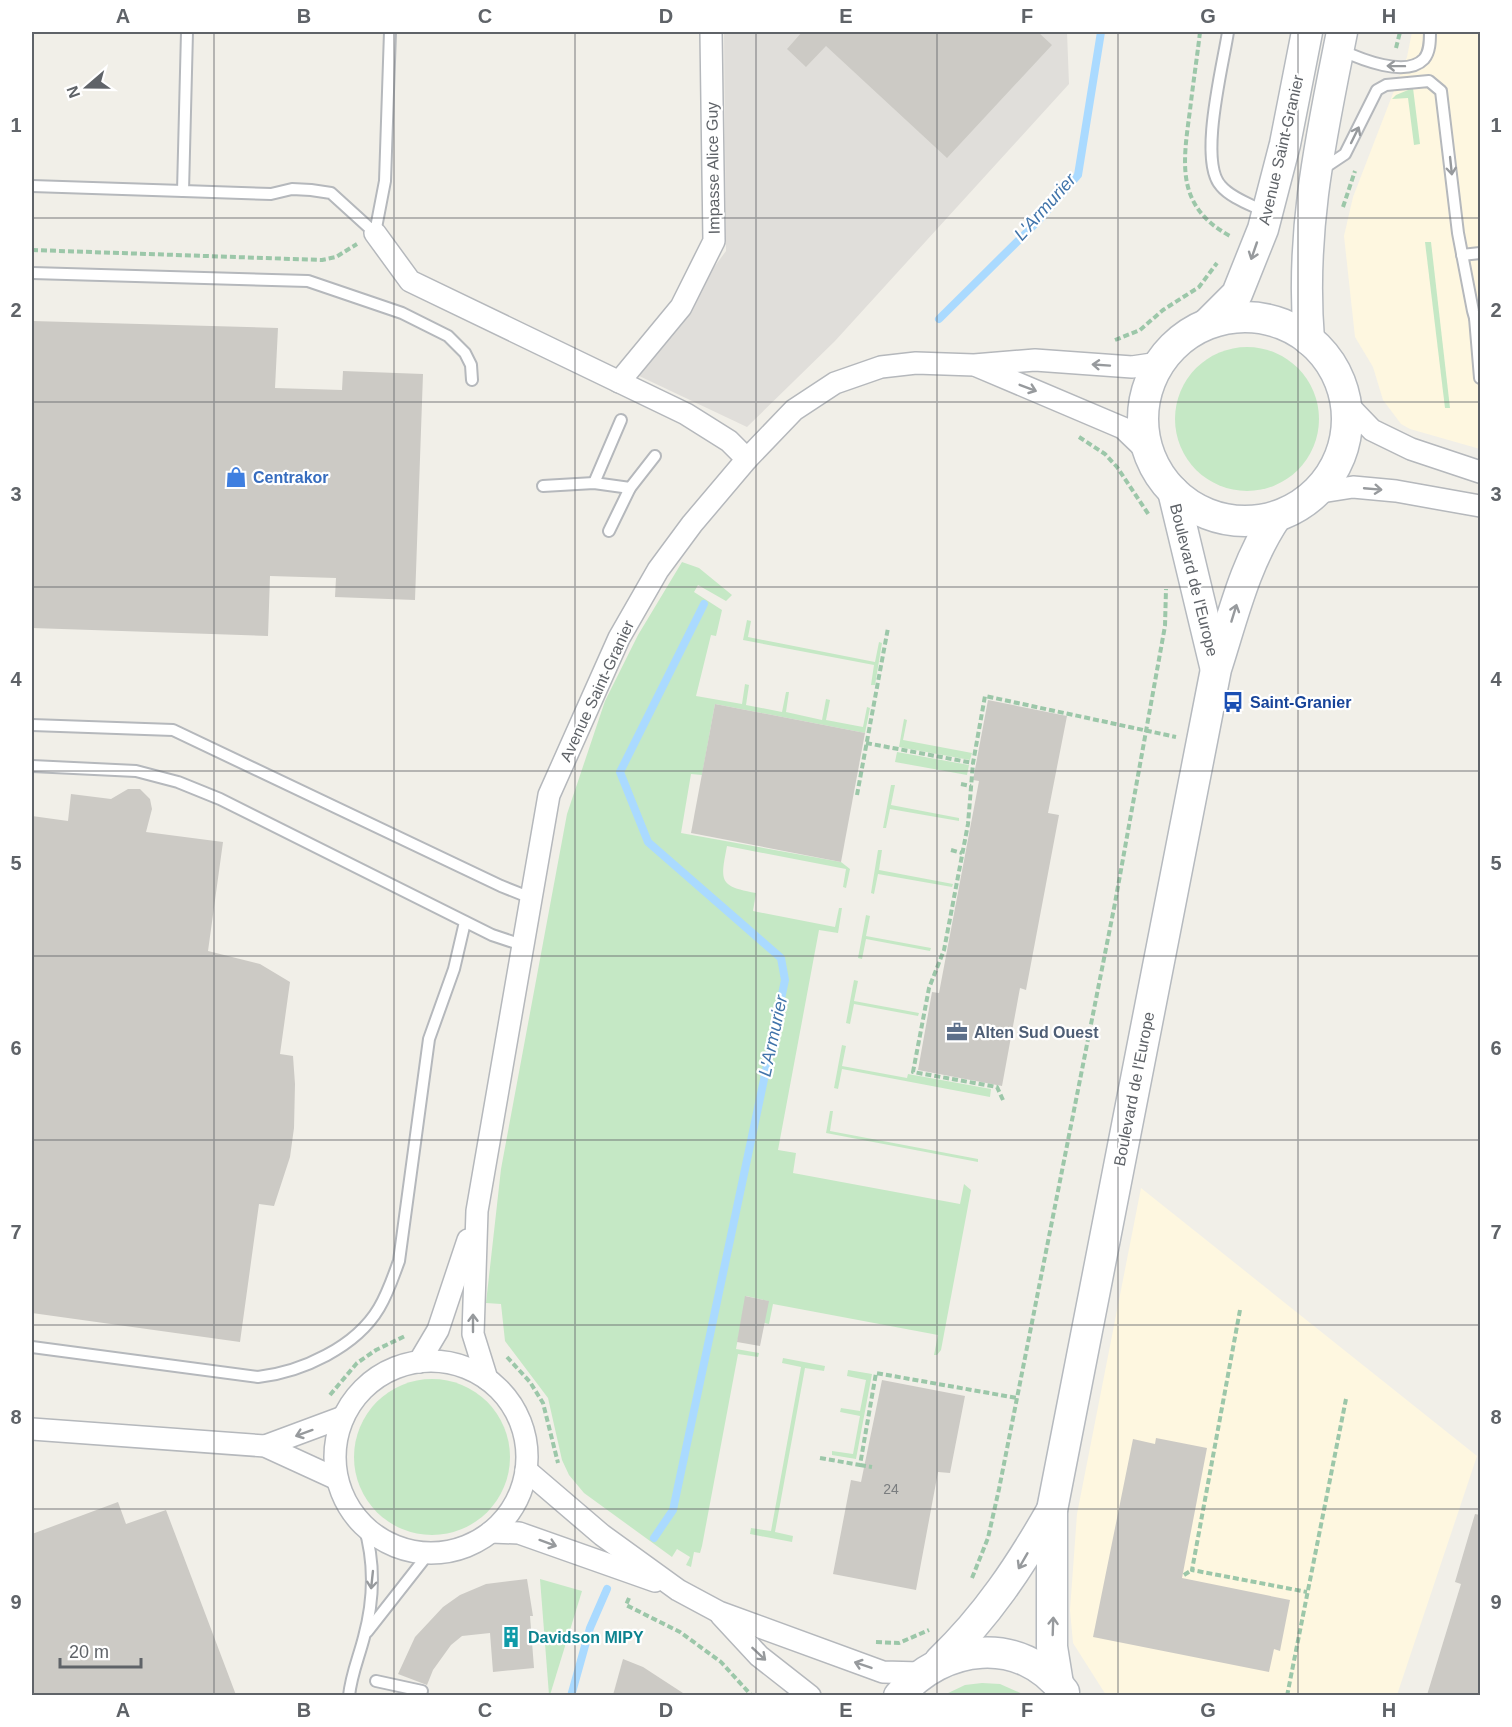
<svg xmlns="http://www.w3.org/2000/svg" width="1512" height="1727" font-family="Arial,sans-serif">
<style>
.commercial{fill:#fef7e0}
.industrial{fill:#e0deda}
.green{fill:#c5e8c5}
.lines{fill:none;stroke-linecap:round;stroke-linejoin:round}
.stream{stroke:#aadaff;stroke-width:8}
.building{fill:#cccac5}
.lane-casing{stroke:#b5b8bc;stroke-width:14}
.street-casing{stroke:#b5b8bc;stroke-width:24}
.secondary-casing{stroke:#b6babf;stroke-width:33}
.path{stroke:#9cc7a9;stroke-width:4;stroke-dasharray:6 3;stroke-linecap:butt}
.lane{stroke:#fff;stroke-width:10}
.street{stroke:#fff;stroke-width:21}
.secondary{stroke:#fff;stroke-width:30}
.oneway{stroke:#979a9d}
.grid{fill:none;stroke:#5f6368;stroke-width:1.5;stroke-opacity:0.55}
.labels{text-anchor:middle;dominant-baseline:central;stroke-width:4.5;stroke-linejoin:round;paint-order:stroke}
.number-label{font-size:14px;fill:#7a7d7f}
.street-label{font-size:16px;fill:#5f6368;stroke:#fff}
.shop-label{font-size:16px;font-weight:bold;fill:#366cbe;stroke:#fff;text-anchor:start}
.transit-label{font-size:16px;font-weight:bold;fill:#164399;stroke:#fff;text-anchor:start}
.service-label{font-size:16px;font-weight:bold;fill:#4e5e75;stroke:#fff;text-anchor:start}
.culture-label{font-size:16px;font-weight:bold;fill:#0d838f;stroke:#fff;text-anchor:start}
.water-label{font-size:18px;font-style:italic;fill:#4174aa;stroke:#fff}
.neatline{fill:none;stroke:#5f6368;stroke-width:2}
.grid-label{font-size:20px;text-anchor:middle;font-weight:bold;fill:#5f6368}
</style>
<rect width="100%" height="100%" fill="#f1efe8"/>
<g class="commercial">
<path d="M1412 32H1480V449L1410 429 1401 424 1383 400 1373 367 1355 337 1344 236 1353 197 1407 57Z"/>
<path d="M1141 1188 1477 1456 1397 1695H1106L1073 1643 1070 1610 1077 1514Z"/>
</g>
<path class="industrial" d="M724 32H1067L1069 84 835 341 747 427 635 374 726 251Z"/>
<g class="green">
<path d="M1413 88 1420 144 1414 145 1408 98 1392 99 1396 95Z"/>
<path d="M1425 242H1431L1450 408H1445Z"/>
<circle cx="1247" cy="419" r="72"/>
<path d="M682 562 699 568 732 595 726 601 698 585 694 592 722 610 716 636 711 635 696 696 742 704 745 684 749 685 746 705 782 712 786 692H789L786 712 822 720 826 699 830 700 826 720 863 727 867 707 870 708 865 733 715 704 702 775 691 774 681 833 841 862 850 869 846 888 843 887 846 869 727 846C720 882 719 886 756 893L753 911 835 927 839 908H842L838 933 819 930 778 1150 796 1153 793 1173 960 1204 964 1184 971 1190 941 1350 937 1355H934L938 1335 773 1304 769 1324 764 1323 768 1301 746 1296 736 1349 759 1353 758 1357 738 1354 702 1546 700 1553 694 1552 691 1567 686 1565 690 1557 677 1549 672 1557 584 1493 569 1475 562 1460 548 1398 505 1341 501 1304 486 1303 501 1169 567 814 605 701 638 635Z"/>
<path d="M747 620 751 621 748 637 875 662 879 642 882 643 875 685H871L874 665 743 640Z"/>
<path d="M904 719 907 720 903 740 972 753 970 760 899 747Z"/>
<path d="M897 752 969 765 967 775 895 762Z"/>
<path d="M891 785H895L891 805 959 818V821L890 809 886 828H883Z"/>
<path d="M878 850H882L879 870 953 884 952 887 878 874 874 894 871 893Z"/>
<path d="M866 915 870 916 866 936 931 948 930 951 866 939 862 959 858 958Z"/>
<path d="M854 980 858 981 854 1001 919 1013 918 1016 854 1004 850 1024 846 1023Z"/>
<path d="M842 1045 846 1046 842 1066 907 1078 908 1074 991 1089 990 1097 842 1069 838 1089 834 1088Z"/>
<path d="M830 1111H833L830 1131 978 1159V1162L826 1133Z"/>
<path d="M783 1358 825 1366 824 1371 805 1368 775 1532 793 1536 792 1542 750 1534 751 1528 771 1531 801 1367 782 1363Z"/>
<path d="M848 1370 872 1374 856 1459 832 1455V1451L853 1454 860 1416 840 1412 841 1408 860 1411 866 1380 847 1376Z"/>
<circle cx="432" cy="1457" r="78"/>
<path d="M540 1579 582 1591 550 1695H549Z"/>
<path d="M982 1683 1000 1684 1025 1695H944L965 1685Z"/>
</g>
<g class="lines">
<g class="stream">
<path d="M939 319 1039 220 1078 175 1101 32"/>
<path d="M654 1538 673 1510 785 980 781 958 648 842 620 772 704 604"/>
<path d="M571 1696 590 1628 607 1589"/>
</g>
</g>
<g class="building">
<path d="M802 32H1038L1052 45 947 158 826 46 806 67 787 49Z"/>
<path d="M32 321 278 328 275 388 342 390 343 371 423 374 415 600 335 597 336 578 270 576 268 636 32 628Z"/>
<path d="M988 700 1067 716 1048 813 1059 815 1026 990 1020 988 1002 1086 918 1070 932 992 939 993 979 781 973 780Z"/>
<path d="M715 704 865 733 841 862 691 833Z"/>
<path d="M128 789H140L150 799 152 809 146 832 223 842 208 951 260 964 290 982 280 1054 293 1056 295 1084 294 1128 290 1157 274 1206 259 1204 240 1342 32 1313V816L68 821 71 794 111 799Z"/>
<path d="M745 1296 769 1301 760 1346 737 1342Z"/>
<path d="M882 1380 965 1396 950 1473 938 1472 916 1590 833 1574 851 1480 861 1482Z"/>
<path d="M1156 1438 1207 1448 1182 1578 1290 1600 1280 1651 1274 1649 1269 1672 1093 1637 1133 1439 1155 1444Z"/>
<path d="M118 1502 126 1524 166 1510 236 1695H32V1534Z"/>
<path d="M1475 1514 1480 1515V1695H1427L1461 1584 1455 1582Z"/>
<path d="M527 1579 533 1616H530L534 1668 493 1672 490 1633 462 1636 451 1645 433 1670 427 1685 398 1674 415 1637 443 1607 460 1595 486 1584Z"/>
<path d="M623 1659 643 1667 686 1695H613Z"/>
</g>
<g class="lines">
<defs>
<g id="lane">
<path d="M187 32 183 191 271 194 292 189 311 190 331 193 375 233 385 181 390 32"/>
<path d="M1228 32C1223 65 1198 162 1221 186 1231 198 1252 205 1265 212"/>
<path d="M1341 50C1360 59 1406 78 1424 59 1430 52 1430 41 1430 32"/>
<path d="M1321 170 1345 154 1377 90 1386 85 1429 81 1441 91 1458 233 1473 311 1475 318 1480 320"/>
<path d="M32 186 183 191"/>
<path d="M1462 255 1480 253"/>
<path d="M32 273 308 281 402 313 448 336 465 353 471 365 472 380"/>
<path d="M1475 318 1480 378"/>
<path d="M594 483 621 420"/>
<path d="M543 486 594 483 630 488"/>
<path d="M609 531 630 488 655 456"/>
<path d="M32 725 173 730 501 886 531 898"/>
<path d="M32 766 136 771 178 782 220 799 492 935 522 945"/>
<path d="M32 1347 258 1377C302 1372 356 1347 379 1308 388 1293 393 1277 399 1261L429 1039 454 969 465 922"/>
<path d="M367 1632 429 1553"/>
<path d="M376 1681 422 1691"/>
<path d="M349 1696C351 1675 359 1657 364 1637 374 1600 375 1562 364 1526"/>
</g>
<g id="street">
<path d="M375 233 410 281 686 414 729 441 747 459"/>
<path d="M977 366 1123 428 1148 452"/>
<path d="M619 382 681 307 714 241 711 32"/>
<path d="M1346 403 1372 430 1411 449 1480 472"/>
<path d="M1315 493 1353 487 1396 491 1480 506"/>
<circle cx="431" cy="1457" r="96"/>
<path d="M419 1362 438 1330 468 1240"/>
<path d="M487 1379 473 1334 477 1211 549 795 619 638 658 570 692 524 747 459 794 410 835 383 881 367 916 363 974 365 1035 360 1132 367 1159 363"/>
<path d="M32 1429 265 1446 337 1479"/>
<path d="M265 1446 343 1417"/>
<path d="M526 1470 602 1535 678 1590 719 1612 883 1672 921 1673"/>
<path d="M491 1532 519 1533 655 1581"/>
<path d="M721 1615 759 1656 810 1696"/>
</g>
<g id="secondary">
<circle cx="1245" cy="419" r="102"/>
<path d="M1208 323 1237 294 1263 229 1285 144 1307 32"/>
<path d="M1309 340C1300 231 1321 137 1342 32"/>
<path d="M1173 491 1215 666"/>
<path d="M940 1661C987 1616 1020 1566 1052 1510"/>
<path d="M1058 1684 1052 1647V1510L1216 669C1233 616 1245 563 1276 517"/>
<path d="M899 1696C942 1644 1021 1634 1064 1692"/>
</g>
</defs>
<use href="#lane" class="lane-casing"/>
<use href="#street" class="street-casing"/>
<use href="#secondary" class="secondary-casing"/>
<g class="path">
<path d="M1200 32C1197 58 1193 84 1190 110 1183 163 1175 206 1230 236"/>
<path d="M1396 48 1400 32"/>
<path d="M1343 207 1355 171"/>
<path d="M32 250 322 260 336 257 357 244"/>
<path d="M1115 340 1140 330 1163 310 1199 287 1217 263"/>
<path d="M1079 437 1105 454 1117 467 1149 515"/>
<path d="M866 743 973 763"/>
<path d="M961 784 971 786"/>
<path d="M857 795 888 628"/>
<path d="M951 850 962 853"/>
<path d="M1003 1100 997 1087 913 1072 929 988 944 950 968 824 973 763 985 696 1176 737"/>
<path d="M1240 1310 1192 1570 1307 1592"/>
<path d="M507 1357 530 1382 543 1403 558 1463"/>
<path d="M330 1395 357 1363 376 1350 405 1336"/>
<path d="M820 1458 860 1465 876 1373 1017 1398"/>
<path d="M860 1465 872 1467"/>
<path d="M1184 1575 1192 1570"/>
<path d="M972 1578 988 1538 999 1489 1115 903 1165 626 1166 589"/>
<path d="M629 1598 626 1605 680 1632 721 1662 752 1696"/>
<path d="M876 1642 899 1643 929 1630"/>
<path d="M1287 1696 1346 1399"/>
</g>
<use href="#lane" class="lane"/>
<use href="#street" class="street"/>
<use href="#secondary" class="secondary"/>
</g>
<defs><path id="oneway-shaft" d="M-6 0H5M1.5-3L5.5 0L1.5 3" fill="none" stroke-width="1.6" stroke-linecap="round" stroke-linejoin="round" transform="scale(1.5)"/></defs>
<g class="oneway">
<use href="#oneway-shaft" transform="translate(1396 66) rotate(-179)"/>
<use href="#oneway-shaft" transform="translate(1355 135) rotate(-64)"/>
<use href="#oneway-shaft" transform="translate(1451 166) rotate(84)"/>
<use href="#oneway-shaft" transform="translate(1254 251) rotate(109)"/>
<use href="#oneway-shaft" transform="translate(1101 365) rotate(-176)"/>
<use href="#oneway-shaft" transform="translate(1028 388) rotate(21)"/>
<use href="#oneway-shaft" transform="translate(1373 489) rotate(5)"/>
<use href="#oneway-shaft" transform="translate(1234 613) rotate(-73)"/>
<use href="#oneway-shaft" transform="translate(473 1323) rotate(-90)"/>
<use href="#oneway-shaft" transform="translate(304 1433) rotate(160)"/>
<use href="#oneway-shaft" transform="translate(548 1543) rotate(20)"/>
<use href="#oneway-shaft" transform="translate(1023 1561) rotate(120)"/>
<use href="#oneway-shaft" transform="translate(372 1580) rotate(96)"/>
<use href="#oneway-shaft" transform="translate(1053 1626) rotate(-88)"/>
<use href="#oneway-shaft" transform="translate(759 1654) rotate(43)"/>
<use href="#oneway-shaft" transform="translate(863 1665) rotate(-161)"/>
</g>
<path class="grid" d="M214 32V1696M394 32V1696M575 32V1696M756 32V1696M937 32V1696M1118 32V1696M1298 32V1696M32 218H1480M32 402H1480M32 587H1480M32 771H1480M32 956H1480M32 1140H1480M32 1325H1480M32 1509H1480"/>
<defs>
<symbol id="shop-bare" viewBox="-9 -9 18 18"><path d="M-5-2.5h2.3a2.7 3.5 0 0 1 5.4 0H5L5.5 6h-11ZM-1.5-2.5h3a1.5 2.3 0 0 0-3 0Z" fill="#3f7fe0" stroke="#fff" stroke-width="2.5" paint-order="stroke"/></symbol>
<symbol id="bus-bare" viewBox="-9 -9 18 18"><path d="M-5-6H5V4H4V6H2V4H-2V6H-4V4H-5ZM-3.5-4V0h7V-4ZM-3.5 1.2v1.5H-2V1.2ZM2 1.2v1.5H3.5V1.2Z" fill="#1a4fb4" stroke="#fff" stroke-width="2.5" paint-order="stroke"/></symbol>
<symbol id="office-bare" viewBox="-9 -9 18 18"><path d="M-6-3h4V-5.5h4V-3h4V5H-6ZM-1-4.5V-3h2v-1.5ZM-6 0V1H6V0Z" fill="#5c6f8a" stroke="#fff" stroke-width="2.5" paint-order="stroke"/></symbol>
<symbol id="building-bare" viewBox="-9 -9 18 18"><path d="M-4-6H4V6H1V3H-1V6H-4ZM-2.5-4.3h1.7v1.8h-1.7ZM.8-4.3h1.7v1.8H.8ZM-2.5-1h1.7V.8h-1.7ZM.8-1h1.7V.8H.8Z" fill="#0f9aa8" stroke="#fff" stroke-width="2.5" paint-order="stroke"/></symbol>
</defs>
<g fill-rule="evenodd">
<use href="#shop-bare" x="221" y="462" width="30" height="30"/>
<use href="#bus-bare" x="1218" y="687" width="30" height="30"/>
<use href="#office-bare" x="942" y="1017" width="30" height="30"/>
<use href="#building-bare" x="496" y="1622" width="30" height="30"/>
</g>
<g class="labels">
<g class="number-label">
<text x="891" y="1489">24</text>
</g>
<g class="street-label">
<text transform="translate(1281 150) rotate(-77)">Avenue Saint-Granier</text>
<text transform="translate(713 168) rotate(-91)">Impasse Alice Guy</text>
<text transform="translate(1194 580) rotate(76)">Boulevard de l'Europe</text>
<text transform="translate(597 691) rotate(-65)">Avenue Saint-Granier</text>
<text transform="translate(1134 1089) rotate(-79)">Boulevard de l'Europe</text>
</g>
<g class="shop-label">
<text x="253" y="477">Centrakor</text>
</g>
<g class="transit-label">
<text x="1250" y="702">Saint-Granier</text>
</g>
<g class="service-label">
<text x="974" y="1032">Alten Sud Ouest</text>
</g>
<g class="culture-label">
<text x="528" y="1637">Davidson MIPY</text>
</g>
<g class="water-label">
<text transform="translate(1045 207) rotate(-48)">L'Armurier</text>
<text transform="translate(773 1036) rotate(-78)">L'Armurier</text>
</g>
</g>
<rect width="1512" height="1727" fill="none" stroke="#ffffff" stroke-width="66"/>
<g transform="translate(87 87) rotate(250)" stroke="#ffffff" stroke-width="4.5" paint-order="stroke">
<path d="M0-4.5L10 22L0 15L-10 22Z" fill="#5f6368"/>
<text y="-9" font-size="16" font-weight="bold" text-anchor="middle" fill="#5f6368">N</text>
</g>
<path d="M60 1658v9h81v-9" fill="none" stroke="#5f6368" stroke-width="3"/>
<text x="69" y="1658" font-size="18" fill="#5f6368" stroke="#ffffff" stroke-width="4.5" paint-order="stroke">20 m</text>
<rect x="33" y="33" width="1446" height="1661" class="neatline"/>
<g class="grid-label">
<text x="123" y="23">A</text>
<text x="304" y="23">B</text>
<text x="485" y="23">C</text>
<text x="666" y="23">D</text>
<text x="846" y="23">E</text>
<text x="1027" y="23">F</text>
<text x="1208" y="23">G</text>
<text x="1389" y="23">H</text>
<text x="16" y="132">1</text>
<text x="1496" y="132">1</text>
<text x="16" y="317">2</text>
<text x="1496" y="317">2</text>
<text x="16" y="501">3</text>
<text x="1496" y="501">3</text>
<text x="16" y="686">4</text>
<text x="1496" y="686">4</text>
<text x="16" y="870">5</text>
<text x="1496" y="870">5</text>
<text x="16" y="1055">6</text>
<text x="1496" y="1055">6</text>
<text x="16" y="1239">7</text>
<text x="1496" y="1239">7</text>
<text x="16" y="1424">8</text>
<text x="1496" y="1424">8</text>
<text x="16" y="1609">9</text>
<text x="1496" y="1609">9</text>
<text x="123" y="1717">A</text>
<text x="304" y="1717">B</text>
<text x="485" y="1717">C</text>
<text x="666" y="1717">D</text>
<text x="846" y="1717">E</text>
<text x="1027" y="1717">F</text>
<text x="1208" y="1717">G</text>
<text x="1389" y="1717">H</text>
</g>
</svg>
